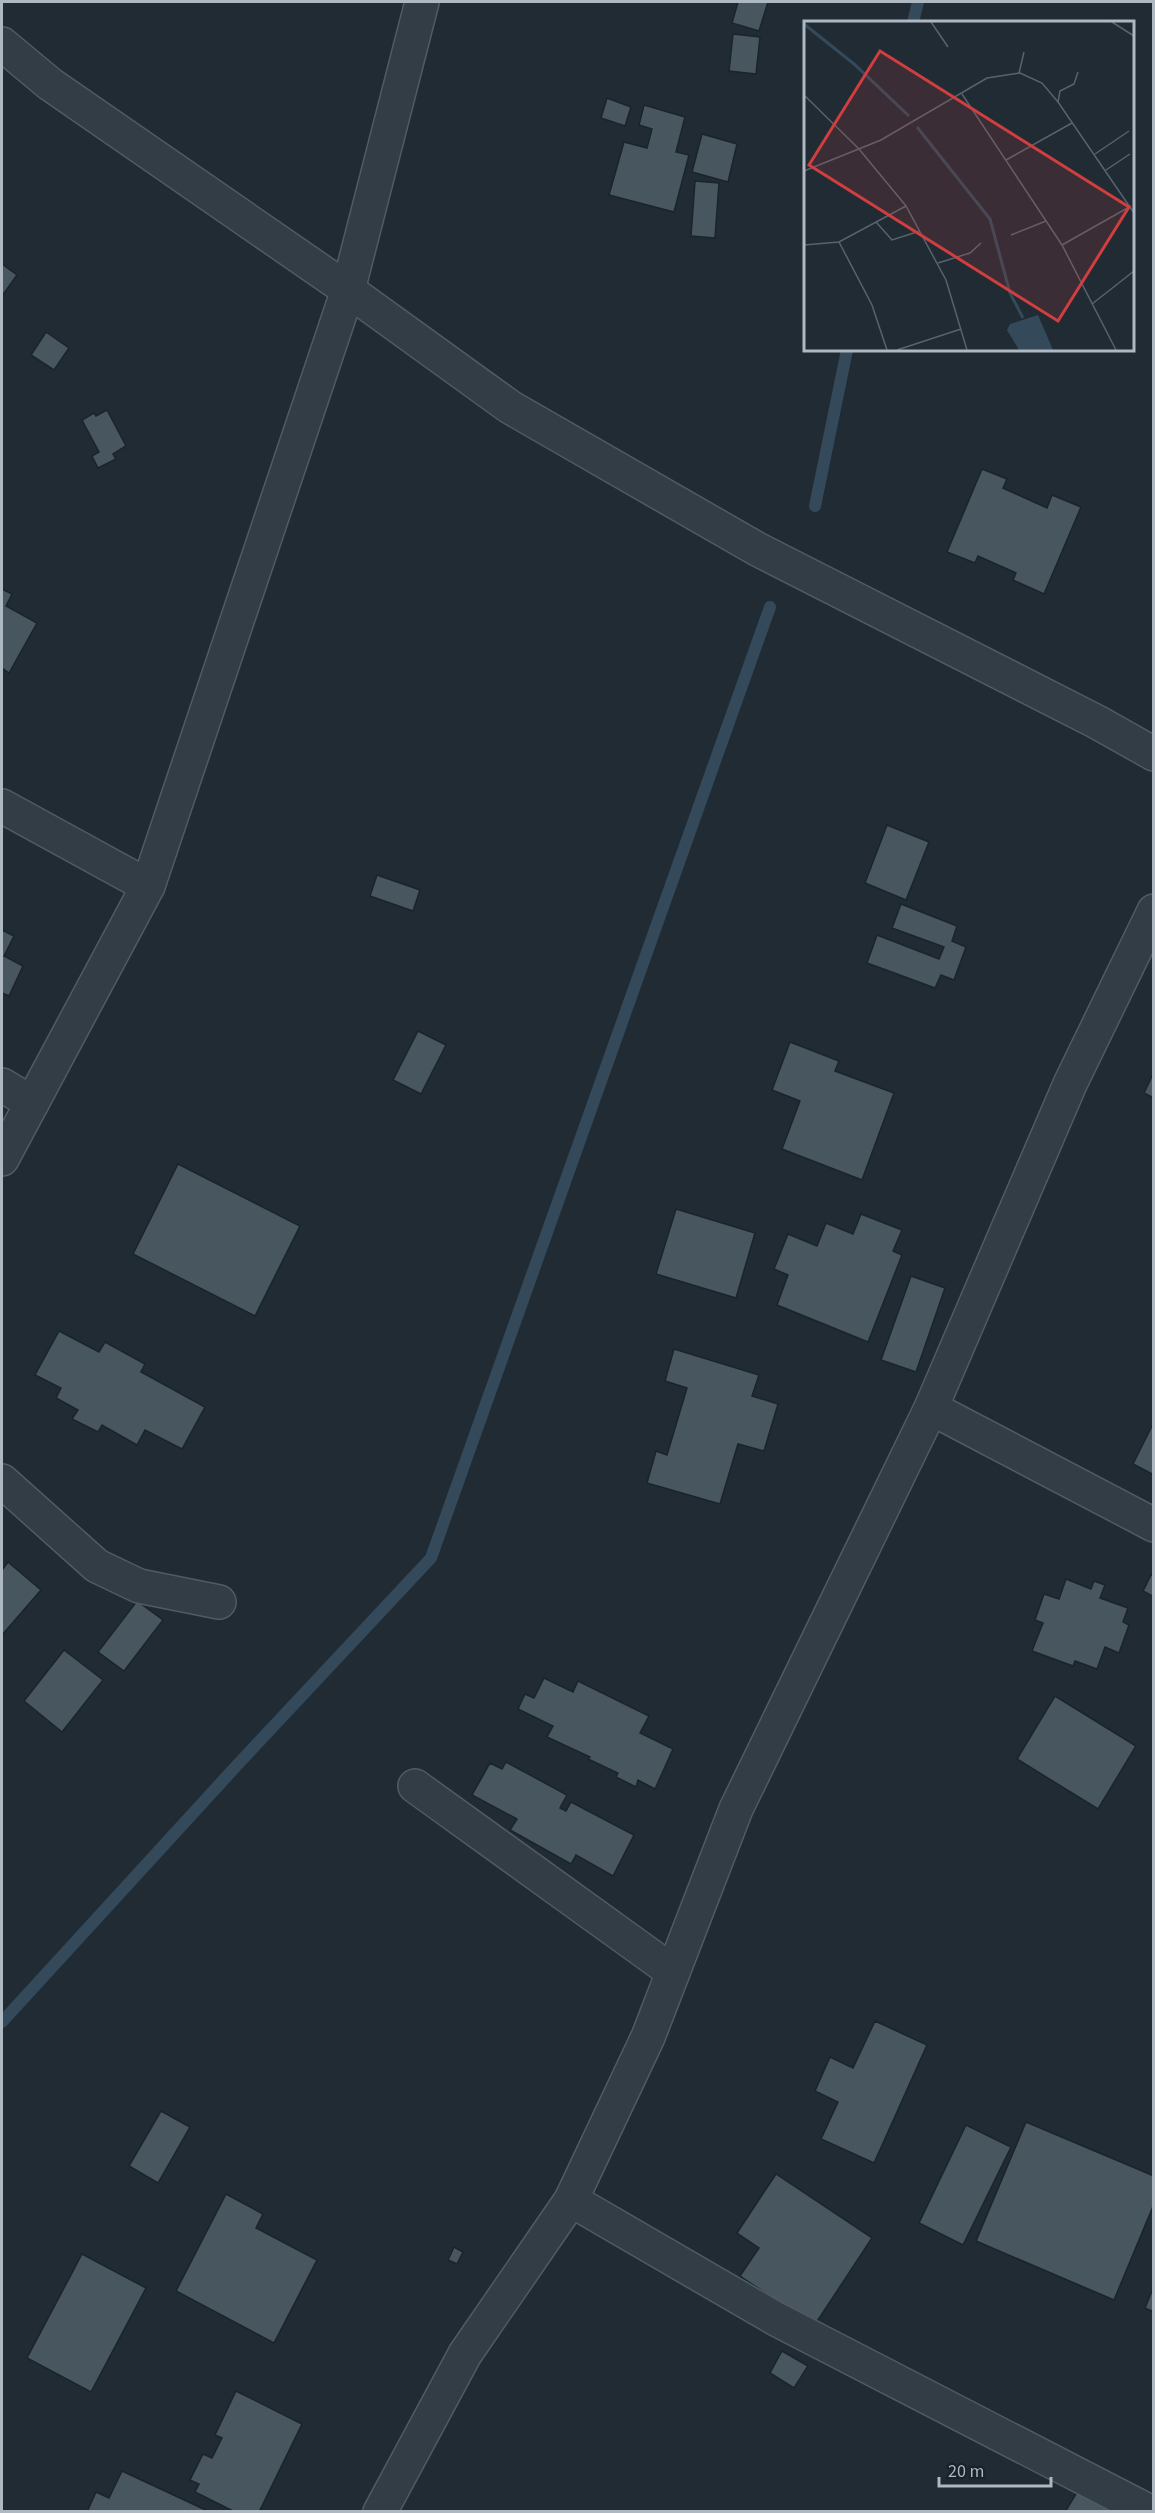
<svg xmlns="http://www.w3.org/2000/svg" width="1155" height="2513" font-family="'Source Sans 3',sans-serif">
<style>
.lines{fill:none;stroke-linecap:round;stroke-linejoin:round}
.stream{stroke:#344a5b;stroke-width:12}
.building{fill:#485660;stroke:#1a242b;stroke-width:1.5}
.minor-casing{stroke:#505b63;stroke-width:36}
.minor{stroke:#333d45;stroke-width:33}
.inset-river{fill:none;stroke:#344a5b;stroke-width:3}
.inset-road{fill:none;stroke:#58636d;stroke-width:1.5}
.view{fill:#d03e3f;fill-opacity:0.15;stroke:#d03e3f;stroke-width:3}
.inset-edge{fill:none;stroke:#adb8c2;stroke-width:3}
</style>
<rect width="100%" height="100%" fill="#202b34"/>
<g class="lines">
<g class="stream">
<path d="M913 22 918 2"/>
<path d="M815 506 847 350"/>
<path d="M2 2022 239 1763 431 1558 770 607"/>
</g>
</g>
<g class="building">
<path d="M738 2H768L759 31 732 23Z"/>
<path d="M733 34 760 37 756 74 729 71Z"/>
<path d="M607 98 631 107 625 126 601 118Z"/>
<path d="M644 105 685 117 676 152 689 155 674 212 609 195 624 142 647 148 652 129 639 125Z"/>
<path d="M702 134 737 144 728 182 692 172Z"/>
<path d="M695 181 719 183 715 238 691 236Z"/>
<path d="M2 264 17 275 2 296Z"/>
<path d="M46 332 69 348 54 370 31 355Z"/>
<path d="M107 410 126 446 113 454 116 459 98 468 92 456 99 452 82 420 94 413 96 416Z"/>
<path d="M982 469 1007 479 1003 488 1047 508 1052 495 1081 507 1044 594 1013 580 1016 573 978 556 975 563 947 552Z"/>
<path d="M2 589 12 594 6 606 37 623 9 673 2 668Z"/>
<path d="M887 825 929 842 906 900 865 883Z"/>
<path d="M377 875 420 890 413 911 370 896Z"/>
<path d="M901 904 957 926 952 941 966 947 954 980 941 975 935 988 867 963 877 935 939 959 944 947 892 928Z"/>
<path d="M2 930 14 936 4 956 23 966 9 996 2 993Z"/>
<path d="M418 1031 446 1045 421 1094 393 1080Z"/>
<path d="M790 1042 839 1061 835 1071 894 1093 862 1180 782 1149 800 1101 772 1090Z"/>
<path d="M1154 1072V1098L1144 1093Z"/>
<path d="M178 1164 300 1226 255 1316 133 1254Z"/>
<path d="M676 1209 755 1233 736 1298 656 1274Z"/>
<path d="M861 1214 902 1230 893 1251 902 1255 868 1342 777 1305 788 1275 774 1269 788 1234 817 1246 826 1223 853 1234Z"/>
<path d="M911 1276 945 1288 916 1372 881 1360Z"/>
<path d="M59 1331 99 1352 105 1342 145 1364 141 1372 205 1407 182 1449 145 1430 137 1445 102 1425 98 1432 72 1419 78 1410 56 1398 61 1388 35 1375Z"/>
<path d="M674 1349 759 1375 752 1396 778 1404 764 1451 738 1444 720 1504 647 1483 656 1451 667 1455 687 1388 665 1381Z"/>
<path d="M1154 1422V1475L1133 1464Z"/>
<path d="M8 1562 41 1590 2 1635V1570Z"/>
<path d="M1151 1575 1154 1576V1597L1143 1591Z"/>
<path d="M1066 1579 1091 1589 1094 1581 1105 1585 1100 1598 1128 1608 1123 1622 1129 1625 1119 1653 1105 1647 1097 1669 1075 1661 1073 1666 1032 1651 1043 1623 1035 1620 1044 1594 1059 1599Z"/>
<path d="M137 1601 163 1620 124 1671 98 1652Z"/>
<path d="M64 1650 103 1680 62 1732 24 1701Z"/>
<path d="M544 1678 573 1692 578 1681 649 1716 640 1733 673 1749 655 1789 638 1780 636 1787 616 1777 618 1773 588 1759 590 1757 547 1737 553 1726 518 1709 525 1694 534 1698Z"/>
<path d="M1055 1696 1136 1746 1098 1809 1017 1759Z"/>
<path d="M506 1762 567 1795 560 1808 566 1811 571 1802 634 1835 613 1876 576 1855 571 1864 510 1830 517 1819 472 1795 490 1763 502 1769Z"/>
<path d="M875 2021 927 2045 874 2163 821 2139 838 2102 815 2091 830 2057 853 2068Z"/>
<path d="M161 2111 190 2127 158 2183 129 2166Z"/>
<path d="M1026 2122 1154 2176V2204L1114 2300 976 2241Z"/>
<path d="M966 2125 1011 2147 963 2245 919 2223Z"/>
<path d="M776 2174 872 2238 814 2326 740 2276 759 2248 737 2233Z"/>
<path d="M226 2194 263 2214 256 2228 317 2260 274 2343 176 2291Z"/>
<path d="M454 2247 463 2252 457 2264 448 2260Z"/>
<path d="M82 2254 146 2288 91 2392 27 2358Z"/>
<path d="M1154 2286V2312L1145 2308Z"/>
<path d="M782 2351 808 2366 794 2388 770 2373Z"/>
<path d="M236 2391 302 2424 259 2512H235L195 2492 199 2484 190 2480 203 2454 212 2458 222 2438 215 2435Z"/>
<path d="M122 2471 210 2512H87L96 2492 109 2498Z"/>
<path d="M1082 2484 1119 2512H1065Z"/>
</g>
<g class="lines">
<defs>
<g id="minor">
<path d="M2 44 50 84 348 290 510 407 757 549 1097 722 1154 754"/>
<path d="M2 806 148 886"/>
<path d="M2 1085 32 1103"/>
<path d="M2 1159 148 886 348 290 422 2"/>
<path d="M931 1408 1154 1525"/>
<path d="M2 1481 97 1566 139 1586 219 1602"/>
<path d="M415 1786 673 1972"/>
<path d="M571 2200 776 2319 1150 2512"/>
<path d="M380 2512 465 2354 571 2200 648 2037 736 1809 931 1408 1070 1084 1154 911"/>
</g>
</defs>
<use href="#minor" class="minor-casing"/>
<use href="#minor" class="minor"/>
</g>
<g transform="translate(804 21)">
<rect width="330" height="330" fill="#202b34"/>
<path d="M234 294 249 329H215L203 309 206 303Z" fill="#344a5b"/>
<path class="inset-river" d="M0 3 50 43 105 95M113 106 186 198 206 272 219 297"/>
<path class="inset-road" d="M127 1 144 26M308 1 330 15M215 52 220 31M158 73 258 224 312 329M0 74 55 128 102 185 142 259 163 329M254 81 256 70 270 63 274 51M291 133 325 110M202 139 268 102M302 149 326 133M0 150 77 119 183 57 216 52 238 62 254 81 330 192M72 201 88 219 116 210M207 214 242 200M35 221 68 284 83 329M0 224 35 221 102 185M258 224 327 185M134 242 166 232 177 222M288 283 330 250M93 329 157 308"/>
<path class="view" d="M76 30 325 186 254 300 5 144Z"/>
<rect width="330" height="330" class="inset-edge"/>
</g>
<rect width="1155" height="2513" fill="none" stroke="#adb8c2" stroke-width="6"/>
<path d="M939 2477v9h112v-9" fill="none" stroke="#adb8c2" stroke-width="3"/>
<text x="948" y="2477" font-size="18" fill="#adb8c2" stroke="#192229" stroke-width="4.5" paint-order="stroke">20 m</text>
</svg>
